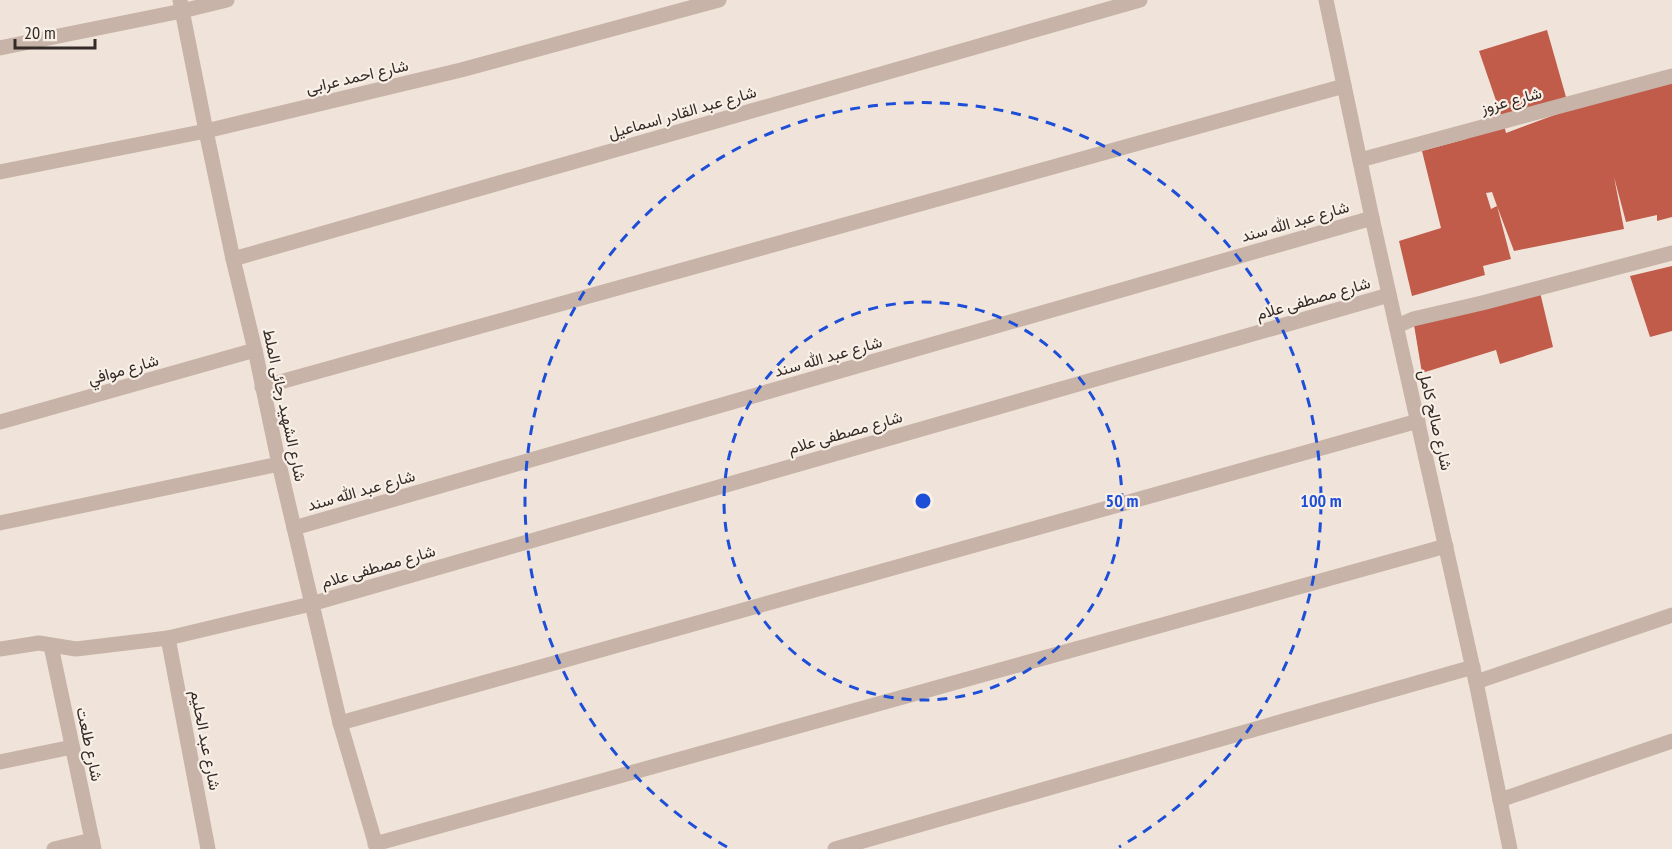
<svg xmlns="http://www.w3.org/2000/svg" width="1672" height="849" font-family="'PT Sans Narrow',Vazirmatn,sans-serif">
<style>
.building{fill:#c05c49}
.lines{fill:none;stroke-linecap:round;stroke-linejoin:round}
.minor{stroke:#c7b3a7;stroke-width:15}
.ring{fill:none;stroke:#1d4ed8;stroke-width:3;stroke-dasharray:10 8}
.labels{text-anchor:middle;dominant-baseline:central;stroke-width:4.5;stroke-linejoin:round;paint-order:stroke}
.street-label{font-size:16px;fill:#342a27;stroke:#f8efe6}
.centre{fill:#1d4ed8;stroke:#f8efe6;stroke-width:3}
.ring-label{font-size:18px;text-anchor:middle;font-weight:bold;fill:#1d4ed8;stroke:#f8efe6;stroke-width:4.5;stroke-linejoin:round;paint-order:stroke}
</style>
<rect width="100%" height="100%" fill="#f0e4da"/>
<g class="building">
<path d="M1547 30 1566 97 1503 121 1479 51Z"/>
<path d="M1672 76V217L1657 221V215L1626 222 1614 177 1624 229 1514 251 1497 206 1492 192 1486 193 1491 209 1497 206 1511 259 1483 266 1485 275 1412 296 1399 241 1441 228 1422 151 1466 139 1503 121 1506 133 1568 110Z"/>
<path d="M1672 266V331L1650 337 1630 276Z"/>
<path d="M1539 288 1553 347 1500 364 1496 350 1422 373 1413 319Z"/>
</g>
<g class="lines">
<g class="minor">
<path d="M180 0 206 131 233 259 255 350 279 464 340 723 377 849"/>
<path d="M1326 0 1372 218 1476 682 1510 849"/>
<path d="M0 48 182 11 227 0"/>
<path d="M1360 160 1672 76"/>
<path d="M0 172 206 131 461 70 719 0"/>
<path d="M233 259 1140 0"/>
<path d="M1397 326 1413 319 1482 303 1672 253"/>
<path d="M262 387 1344 86"/>
<path d="M0 422 255 350"/>
<path d="M0 523 279 464"/>
<path d="M294 528 1372 218"/>
<path d="M168 638 208 849"/>
<path d="M51 646 94 849"/>
<path d="M0 649 39 643 76 649 168 638 311 604 1389 295"/>
<path d="M1476 682 1672 615"/>
<path d="M340 723 1418 421"/>
<path d="M0 762 72 747"/>
<path d="M1500 800 1672 741"/>
<path d="M375 844 1446 546"/>
<path d="M54 849 92 840"/>
<path d="M835 849 1473 667"/>
</g>
</g>
<g class="ring">
<circle cx="923" cy="501" r="199"/>
<path d="M727 847A398 398 0 1 1 1119 847"/>
</g>
<g class="labels">
<g class="street-label">
<text transform="translate(357 76) rotate(-13)">شارع احمد عرابى</text>
<text transform="translate(1511 100) rotate(-15)">شارع عزوز</text>
<text transform="translate(682 112) rotate(-16)">شارع عبد القادر اسماعيل</text>
<text transform="translate(1295 221) rotate(-16)">شارع عبد الله سند</text>
<text transform="translate(1313 298) rotate(-16)">شارع مصطفى علام</text>
<text transform="translate(828 356) rotate(-16)">شارع عبد الله سند</text>
<text transform="translate(123 369) rotate(-16)">شارع موافي</text>
<text transform="translate(285 405) rotate(78)">شارع الشهيد رجائى الملط</text>
<text transform="translate(1436 420) rotate(77)">شارع صالح كامل</text>
<text transform="translate(845 432) rotate(-16)">شارع مصطفى علام</text>
<text transform="translate(361 490) rotate(-16)">شارع عبد الله سند</text>
<text transform="translate(378 566) rotate(-16)">شارع مصطفى علام</text>
<text transform="translate(206 740) rotate(79)">شارع عبد الحليم</text>
<text transform="translate(90 744) rotate(78)">شارع طلعت</text>
</g>
</g>
<circle cx="923" cy="501" r="9" class="centre"/>
<g class="ring-label">
<text x="1122" y="507">50 m</text>
<text x="1321" y="507">100 m</text>
</g>
<path d="M15 39v9h80v-9" fill="none" stroke="#342a27" stroke-width="3"/>
<text x="24" y="39" font-size="18" fill="#342a27" stroke="#f8efe6" stroke-width="4.5" paint-order="stroke">20 m</text>
</svg>
